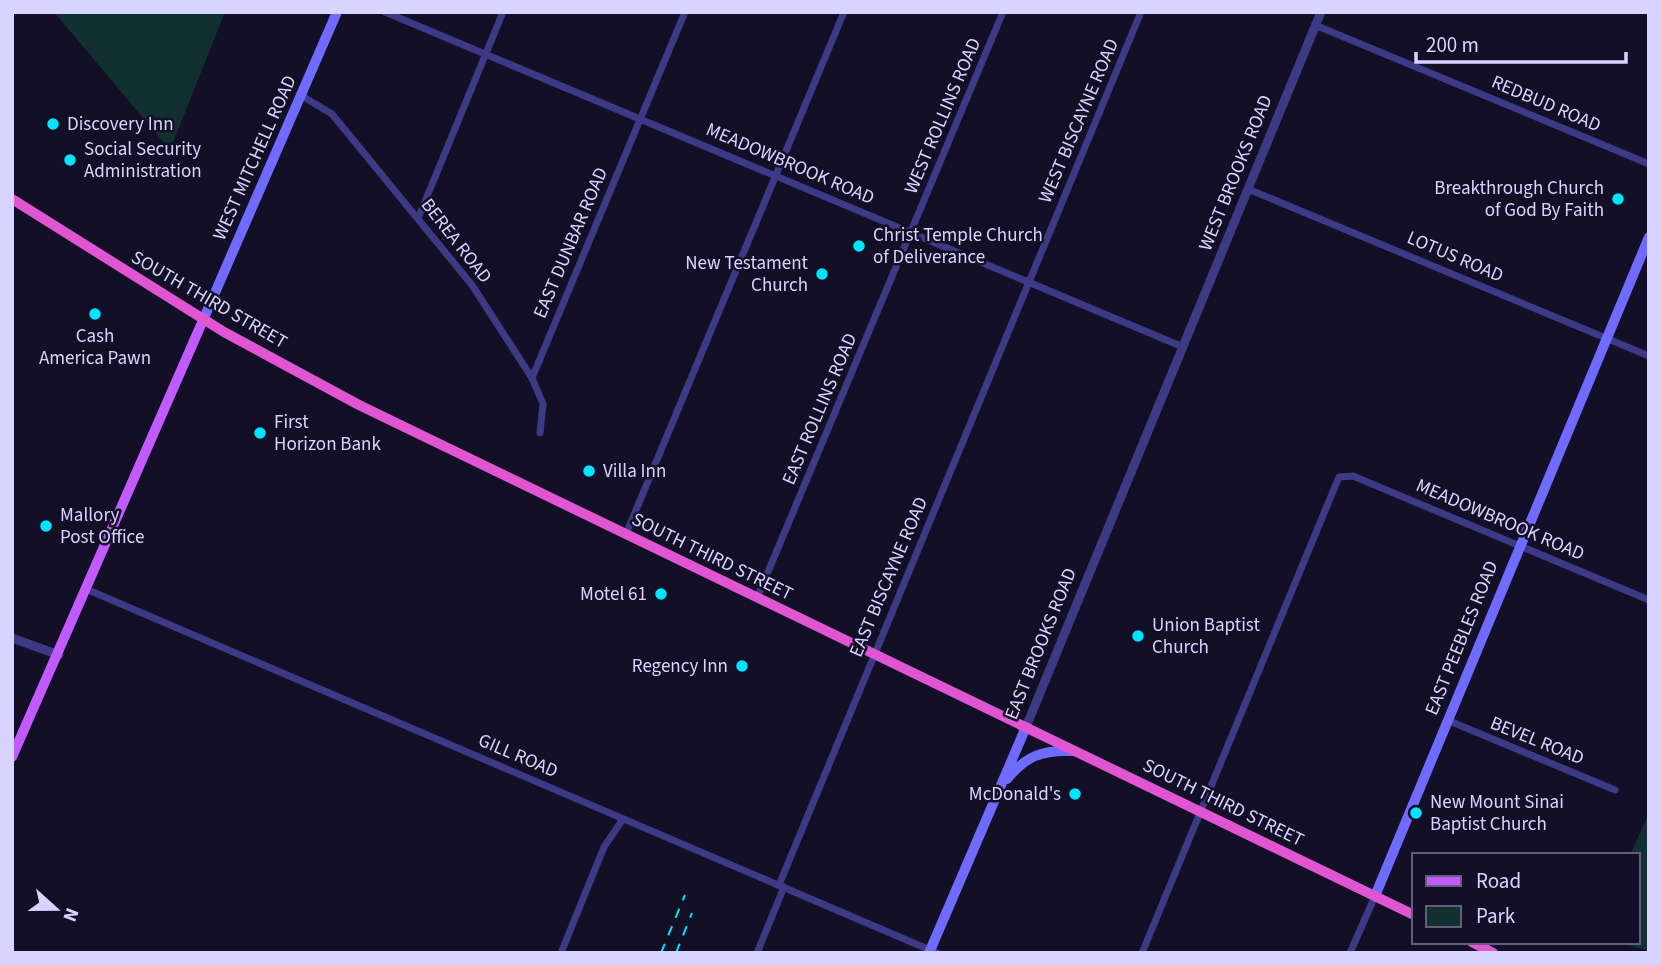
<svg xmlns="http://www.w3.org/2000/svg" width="1661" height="965" font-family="'Source Sans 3',sans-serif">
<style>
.green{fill:#12302f}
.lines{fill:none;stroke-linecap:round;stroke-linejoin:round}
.minor{stroke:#3d3a85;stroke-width:7}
.tertiary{stroke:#3d3a85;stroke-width:9}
.secondary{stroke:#6f6bff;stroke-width:10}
.primary{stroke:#c25bff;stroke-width:10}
.trunk{stroke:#e055d1;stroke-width:10}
.rail{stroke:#00e5ff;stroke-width:2;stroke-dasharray:10 9;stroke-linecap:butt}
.poi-dot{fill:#00e5ff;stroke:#130f26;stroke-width:2.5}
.labels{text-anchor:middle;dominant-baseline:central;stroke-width:5;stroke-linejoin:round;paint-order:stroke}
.street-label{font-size:19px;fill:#d9d4ff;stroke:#130f26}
.poi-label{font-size:19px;fill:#d9d4ff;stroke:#130f26;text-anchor:start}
</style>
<rect width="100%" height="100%" fill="#130f26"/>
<g class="green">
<path d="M54 12H225L170 150Z"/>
<path d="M1649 813V951L1617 942H1638V855H1630Z"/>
</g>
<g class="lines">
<g class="minor">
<path d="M385 12 1183 347"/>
<path d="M1315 25 1649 164"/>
<path d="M302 96 332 114 472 285 532 378 543 404 540 433"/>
<path d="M1248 189 1649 356"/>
<path d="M419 216 503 12"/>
<path d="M532 378 685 12"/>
<path d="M626 534 844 12"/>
<path d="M86 589 937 953"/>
<path d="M757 598 1003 12"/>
<path d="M1447 720 1615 790"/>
<path d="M779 885 1141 12"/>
<path d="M561 953 604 847 623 819"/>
<path d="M757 953 784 887"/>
<path d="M1142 953 1339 477 1353 476 1649 600"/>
<path d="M1350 953 1375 896"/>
</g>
<g class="tertiary">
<path d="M12 638 59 655"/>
<path d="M1026 727 1321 12"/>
</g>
<g class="secondary">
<path d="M204 318 337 12"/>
<path d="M1007 779C1026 756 1042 750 1071 751"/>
<path d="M1375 896 1649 237"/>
<path d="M929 953 1026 727"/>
</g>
<path class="primary" d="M12 757 204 318"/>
<g class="trunk">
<path d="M12 199 224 332 359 405 1414 915"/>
<path d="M1472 942 1493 953"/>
</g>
<g class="rail">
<path d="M661 953 685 895"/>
<path d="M676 953 692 913"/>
</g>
</g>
<g class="poi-dot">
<circle cx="53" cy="124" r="7"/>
<circle cx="70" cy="160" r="7"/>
<circle cx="1618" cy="199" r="7"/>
<circle cx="859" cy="246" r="7"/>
<circle cx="822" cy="274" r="7"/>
<circle cx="95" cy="314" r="7"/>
<circle cx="260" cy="433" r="7"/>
<circle cx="589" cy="471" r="7"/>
<circle cx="46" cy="526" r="7"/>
<circle cx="661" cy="594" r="7"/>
<circle cx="1138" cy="636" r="7"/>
<circle cx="742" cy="666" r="7"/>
<circle cx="1075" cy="794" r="7"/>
<circle cx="1416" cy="813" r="7"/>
</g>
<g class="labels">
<g class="street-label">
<text transform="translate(1546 104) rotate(23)">REDBUD ROAD</text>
<text transform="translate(943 116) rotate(-67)">WEST ROLLINS ROAD</text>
<text transform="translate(1079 121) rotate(-67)">WEST BISCAYNE ROAD</text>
<text transform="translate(255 158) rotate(-66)">WEST MITCHELL ROAD</text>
<text transform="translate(790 164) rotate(23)">MEADOWBROOK ROAD</text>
<text transform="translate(1236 173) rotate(-68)">WEST BROOKS ROAD</text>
<text transform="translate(456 241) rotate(52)">BEREA ROAD</text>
<text transform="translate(571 243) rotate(-67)">EAST DUNBAR ROAD</text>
<text transform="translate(1455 257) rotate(23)">LOTUS ROAD</text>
<text transform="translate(209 300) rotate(30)">SOUTH THIRD STREET</text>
<text transform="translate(820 409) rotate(-67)">EAST ROLLINS ROAD</text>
<text transform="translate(1500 520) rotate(23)">MEADOWBROOK ROAD</text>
<text transform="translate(712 557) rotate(26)">SOUTH THIRD STREET</text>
<text transform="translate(889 577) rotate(-67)">EAST BISCAYNE ROAD</text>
<text transform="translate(1462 638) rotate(-68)">EAST PEEBLES ROAD</text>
<text transform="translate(1041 644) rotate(-68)">EAST BROOKS ROAD</text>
<text transform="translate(1537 741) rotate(22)">BEVEL ROAD</text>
<text transform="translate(518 756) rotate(23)">GILL ROAD</text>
<text transform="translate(1223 803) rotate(26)">SOUTH THIRD STREET</text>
</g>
<g class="poi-label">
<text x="67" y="124">Discovery Inn</text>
<text x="84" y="149">Social Security<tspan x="84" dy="22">Administration</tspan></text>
<text x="1604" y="188" text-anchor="end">Breakthrough Church<tspan x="1604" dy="22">of God By Faith</tspan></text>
<text x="873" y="235">Christ Temple Church<tspan x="873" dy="22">of Deliverance</tspan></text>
<text x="808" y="263" text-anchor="end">New Testament<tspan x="808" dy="22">Church</tspan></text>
<text x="95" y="336" text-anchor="middle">Cash<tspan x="95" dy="22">America Pawn</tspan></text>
<text x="274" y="422">First<tspan x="274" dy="22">Horizon Bank</tspan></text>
<text x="603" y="471">Villa Inn</text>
<text x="60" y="515">Mallory<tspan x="60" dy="22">Post Office</tspan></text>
<text x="647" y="594" text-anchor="end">Motel 61</text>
<text x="1152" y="625">Union Baptist<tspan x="1152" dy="22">Church</tspan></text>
<text x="728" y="666" text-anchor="end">Regency Inn</text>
<text x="1061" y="794" text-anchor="end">McDonald's</text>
<text x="1430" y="802">New Mount Sinai<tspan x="1430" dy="22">Baptist Church</tspan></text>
</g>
</g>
<rect width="1661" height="965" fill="none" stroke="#d9d4ff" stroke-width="28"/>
<rect x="1412" y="853" width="228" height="91" fill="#130f26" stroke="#625e7d" stroke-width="2"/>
<rect x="1426" y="876" width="35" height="10" fill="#c25bff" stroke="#625e7d" stroke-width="2"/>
<text x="1476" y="888" font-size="21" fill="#d9d4ff">Road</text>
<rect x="1426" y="906" width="35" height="21" fill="#12302f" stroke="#625e7d" stroke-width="2"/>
<text x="1476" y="923" font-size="21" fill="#d9d4ff">Park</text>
<g transform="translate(56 909) rotate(111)" stroke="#130f26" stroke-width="5" paint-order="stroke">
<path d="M0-5L12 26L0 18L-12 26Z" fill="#d9d4ff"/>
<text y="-10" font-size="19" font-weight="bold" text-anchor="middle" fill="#d9d4ff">N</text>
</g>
<path d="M1416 52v10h210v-10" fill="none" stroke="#d9d4ff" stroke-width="3.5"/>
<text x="1426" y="52" font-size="21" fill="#d9d4ff" stroke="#130f26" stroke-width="5" paint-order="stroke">200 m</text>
</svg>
